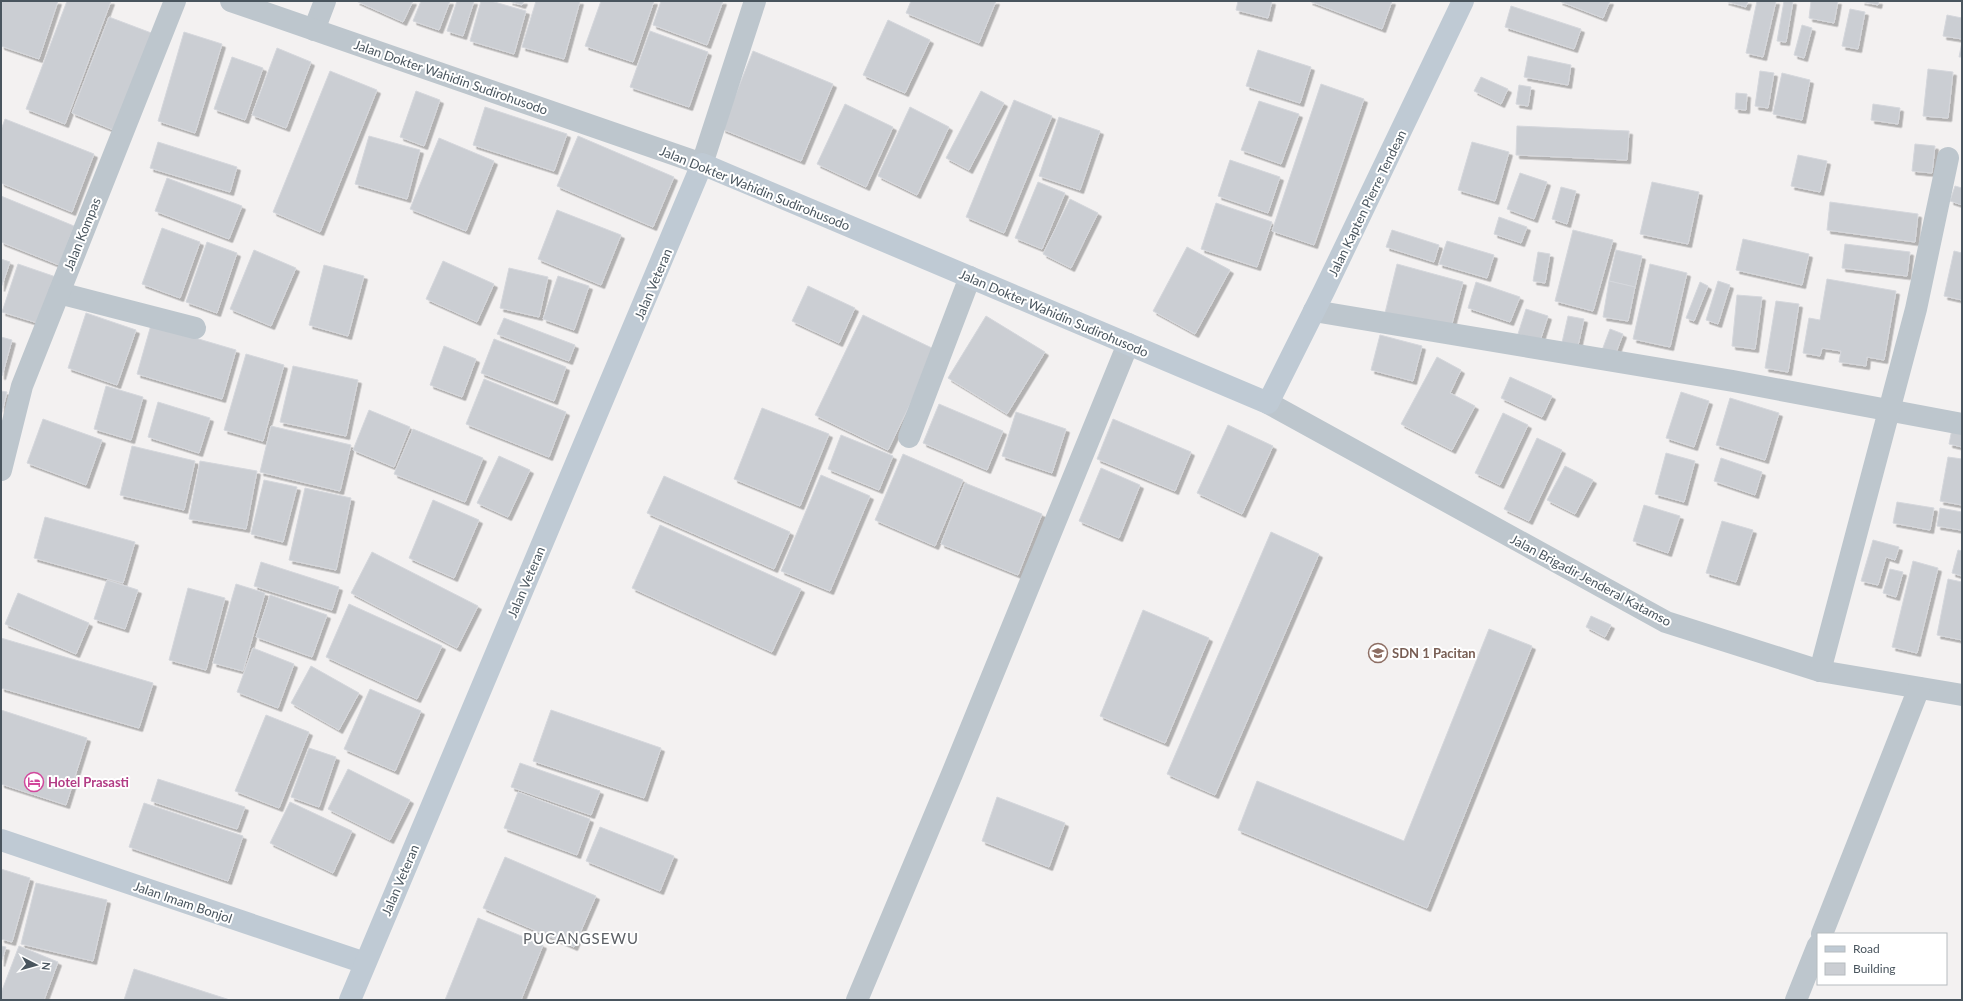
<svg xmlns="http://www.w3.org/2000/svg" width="1963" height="1001" font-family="Lato,sans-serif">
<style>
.building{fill:#cbced3;stroke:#d5d7dc;filter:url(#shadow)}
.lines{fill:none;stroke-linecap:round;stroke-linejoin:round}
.minor{stroke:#bdc6cd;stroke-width:22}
.tertiary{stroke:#bdc6cd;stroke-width:22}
.secondary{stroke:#bfcad4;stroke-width:22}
.labels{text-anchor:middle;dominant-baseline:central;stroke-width:4;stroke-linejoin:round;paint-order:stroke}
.street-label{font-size:13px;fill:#49555e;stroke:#fff}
.education-label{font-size:13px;font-weight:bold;fill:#785e54;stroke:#fff;text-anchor:start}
.hotel-label{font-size:13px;font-weight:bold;fill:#b23c85;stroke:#fff;text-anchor:start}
.quarter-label{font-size:15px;letter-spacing:1px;fill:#5d6166;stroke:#fff}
</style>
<defs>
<filter id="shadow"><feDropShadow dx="3.5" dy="3.5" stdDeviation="0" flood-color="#0004"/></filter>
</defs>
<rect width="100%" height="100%" fill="#f3f1f1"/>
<g class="building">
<path d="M2 1H58L39 59 1 46Z"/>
<path d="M67 1H111L65 124 26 109Z"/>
<path d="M356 1H413L403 22Z"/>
<path d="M421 1H450L439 30 413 21Z"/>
<path d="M457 1H474L463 36 447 31Z"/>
<path d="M481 1H491L526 11 514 54 470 41Z"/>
<path d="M509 1H524L522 5Z"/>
<path d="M536 1H580L564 59 522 47Z"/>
<path d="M601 1H654L633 62 585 46Z"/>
<path d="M661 1H723L707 45 653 25Z"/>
<path d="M911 1H996L979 43 906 13Z"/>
<path d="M1238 1H1272L1268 18 1236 10Z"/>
<path d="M1309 1H1392L1382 29Z"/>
<path d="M1559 1H1610L1603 18Z"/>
<path d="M1725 1H1748L1746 7Z"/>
<path d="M1757 1H1776L1763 57 1746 53Z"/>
<path d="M1784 1H1793L1786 42 1777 41Z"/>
<path d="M1811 1H1838L1834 23 1809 18Z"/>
<path d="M1861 1H1879L1878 5Z"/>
<path d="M1511 6 1581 29 1574 49 1505 27Z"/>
<path d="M1850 9 1865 12 1858 49 1842 46Z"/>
<path d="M1947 15 1962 18V39L1943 36Z"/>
<path d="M109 17 154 34 116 131 72 113Z"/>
<path d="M888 20 930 40 905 93 863 75Z"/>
<path d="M1802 25 1812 28 1804 58 1794 55Z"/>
<path d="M650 31 708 52 689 107 630 87Z"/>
<path d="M184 32 222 44 195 133 158 121Z"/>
<path d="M1962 42V57H1959Z"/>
<path d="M277 48 311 62 286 128 252 115Z"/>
<path d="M1258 50 1311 67 1300 103 1246 86Z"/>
<path d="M753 51 833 84 801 161 722 129Z"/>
<path d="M1528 56 1571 65 1568 85 1524 77Z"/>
<path d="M232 57 263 68 245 120 214 109Z"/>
<path d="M1928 69 1953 72 1948 118 1923 116Z"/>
<path d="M330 71 377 90 320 232 273 212Z"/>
<path d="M1760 71 1774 73 1768 108 1755 106Z"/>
<path d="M1782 73 1810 80 1802 120 1773 114Z"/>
<path d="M1481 77 1508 89 1501 104 1474 91Z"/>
<path d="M1321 84 1364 99 1314 245 1272 231Z"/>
<path d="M1519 85 1531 87 1528 106 1516 104Z"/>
<path d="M416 91 440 100 424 146 400 137Z"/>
<path d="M981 91 1004 103 969 170 946 158Z"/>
<path d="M1736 93 1747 94 1746 110 1735 109Z"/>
<path d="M1014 100 1052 116 1004 233 966 217Z"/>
<path d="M1259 101 1299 114 1281 164 1241 150Z"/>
<path d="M845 104 893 127 866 187 817 164Z"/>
<path d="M1873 104 1900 108 1898 124 1871 120Z"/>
<path d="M485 107 567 134 554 171 473 145Z"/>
<path d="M910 107 949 127 917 195 878 176Z"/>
<path d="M1059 117 1100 131 1080 190 1039 176Z"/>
<path d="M5 119 94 154 72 212 1 183V130Z"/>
<path d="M1517 126 1629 131 1627 160 1516 155Z"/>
<path d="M369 136 420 150 407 199 355 184Z"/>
<path d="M578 136 674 177 653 227 557 186Z"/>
<path d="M439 138 494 161 466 231 410 209Z"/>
<path d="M158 142 237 167 230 192 150 168Z"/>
<path d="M1472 142 1509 152 1495 201 1458 190Z"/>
<path d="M1915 144 1935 146 1932 173 1912 171Z"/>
<path d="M1798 155 1827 161 1820 192 1791 186Z"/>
<path d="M1230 160 1280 177 1268 213 1218 196Z"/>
<path d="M1520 173 1547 182 1534 219 1507 209Z"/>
<path d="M167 178 242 206 229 239 155 211Z"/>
<path d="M1038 182 1065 193 1042 249 1015 238Z"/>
<path d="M1652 182 1699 192 1688 244 1640 234Z"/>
<path d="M1955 186 1962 188V205L1950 201Z"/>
<path d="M1561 187 1576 191 1567 224 1552 219Z"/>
<path d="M1 196 74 226 59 265 1 242Z"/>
<path d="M1070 199 1098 213 1071 268 1043 254Z"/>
<path d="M1830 202 1918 214 1915 242 1827 230Z"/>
<path d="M1216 203 1272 222 1257 267 1201 249Z"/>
<path d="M557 210 621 235 601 285 538 259Z"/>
<path d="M1499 217 1527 227 1521 243 1494 234Z"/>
<path d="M162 228 200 242 180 298 142 284Z"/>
<path d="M1392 230 1439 245 1434 262 1386 247Z"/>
<path d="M1573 230 1613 240 1593 311 1555 301Z"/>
<path d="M1743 239 1809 254 1802 285 1736 270Z"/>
<path d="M1447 241 1494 255 1487 278 1439 264Z"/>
<path d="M207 242 237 253 217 313 186 302Z"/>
<path d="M1845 244 1910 252 1907 276 1842 268Z"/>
<path d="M1187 247 1230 270 1195 334 1153 311Z"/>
<path d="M254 250 296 268 271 326 230 309Z"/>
<path d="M1616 250 1642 256 1635 287 1609 281Z"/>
<path d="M1954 251 1962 253V300L1944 296Z"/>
<path d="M1538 252 1550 254 1545 283 1533 281Z"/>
<path d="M1 259 10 262 1 288Z"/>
<path d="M443 261 494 284 477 322 426 299Z"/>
<path d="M18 264 56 277 41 324 2 312Z"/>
<path d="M1397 264 1463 282 1450 331 1385 313Z"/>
<path d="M1650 264 1687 273 1670 347 1633 339Z"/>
<path d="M324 265 364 276 348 336 309 325Z"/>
<path d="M509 268 548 277 539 317 500 308Z"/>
<path d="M558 276 589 286 574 330 543 319Z"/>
<path d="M1827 279 1896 291 1884 360 1867 357 1866 366 1839 362 1841 351 1822 348 1820 356 1803 353 1809 318 1820 320Z"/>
<path d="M1609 281 1635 287 1628 321 1603 317Z"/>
<path d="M1718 281 1730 285 1718 324 1706 320Z"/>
<path d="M1476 282 1520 297 1510 322 1468 308Z"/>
<path d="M1700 282 1708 286 1694 321 1686 318Z"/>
<path d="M808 286 855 308 839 343 792 321Z"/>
<path d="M1737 295 1762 297 1755 349 1732 346Z"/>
<path d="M1776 301 1799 304 1788 372 1765 368Z"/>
<path d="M1526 309 1548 316 1540 341 1518 334Z"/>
<path d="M86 313 136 330 117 385 68 368Z"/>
<path d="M863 315 936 350 888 450 815 415Z"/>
<path d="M986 316 1045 352 1007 414 948 378Z"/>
<path d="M1568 316 1584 319 1577 350 1561 347Z"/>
<path d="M504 318 575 345 569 361 497 334Z"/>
<path d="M151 325 236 350 222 399 137 374Z"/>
<path d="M1610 329 1623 334 1614 358 1601 353Z"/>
<path d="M1380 335 1422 346 1413 381 1371 370Z"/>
<path d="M1 337 12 340 2 376H1Z"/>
<path d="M494 339 566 367 554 401 481 373Z"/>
<path d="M444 346 476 359 462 397 430 385Z"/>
<path d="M246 354 284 365 263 441 224 430Z"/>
<path d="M1437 357 1461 370 1450 393 1475 406 1452 450 1401 424Z"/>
<path d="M293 366 358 380 346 436 280 422Z"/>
<path d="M1510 377 1552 396 1542 417 1501 398Z"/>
<path d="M484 379 566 412 549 457 466 424Z"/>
<path d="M106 386 143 397 131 440 94 429Z"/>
<path d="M1 391 7 392 1 416Z"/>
<path d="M1681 392 1709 401 1694 447 1666 438Z"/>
<path d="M1730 398 1779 413 1765 460 1716 445Z"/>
<path d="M158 402 210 418 199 453 148 437Z"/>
<path d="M939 404 1003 431 987 470 923 443Z"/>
<path d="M762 408 829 434 800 506 734 479Z"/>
<path d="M369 410 410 427 394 467 353 450Z"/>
<path d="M1016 412 1066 429 1052 473 1002 456Z"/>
<path d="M1503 413 1528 425 1500 485 1475 473Z"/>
<path d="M43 419 102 440 86 485 27 463Z"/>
<path d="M1113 419 1191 452 1175 491 1097 459Z"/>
<path d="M1228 425 1273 446 1242 514 1197 493Z"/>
<path d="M271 426 351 445 340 491 260 472Z"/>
<path d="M413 429 483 458 465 502 394 474Z"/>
<path d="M1952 429 1962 432V447L1949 444Z"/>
<path d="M841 435 893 456 879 490 828 469Z"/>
<path d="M1537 438 1562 450 1529 521 1504 509Z"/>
<path d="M132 446 195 461 184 510 120 495Z"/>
<path d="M1666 453 1695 461 1684 502 1655 494Z"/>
<path d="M903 454 963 480 935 546 875 520Z"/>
<path d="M499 456 530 470 508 517 477 503Z"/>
<path d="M1948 457 1962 459V505L1940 501Z"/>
<path d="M1721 458 1762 472 1755 495 1714 481Z"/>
<path d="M200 461 257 471 246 529 189 519Z"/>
<path d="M1565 466 1593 480 1575 514 1547 500Z"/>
<path d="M1101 468 1140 485 1119 538 1079 521Z"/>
<path d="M821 475 870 496 830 591 781 571Z"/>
<path d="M664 476 790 532 774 569 647 513Z"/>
<path d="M264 480 297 487 283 542 251 534Z"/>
<path d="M965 483 1042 514 1018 575 941 544Z"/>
<path d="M305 488 351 498 336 570 289 560Z"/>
<path d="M433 500 479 520 454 578 409 558Z"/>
<path d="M1897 502 1934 508 1930 530 1893 523Z"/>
<path d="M1644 505 1680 516 1668 553 1633 541Z"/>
<path d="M1940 508 1962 512 1961 530 1937 526Z"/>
<path d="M45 517 135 542 123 583 34 558Z"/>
<path d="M1722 521 1753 530 1736 582 1706 573Z"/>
<path d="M660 525 801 589 772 652 632 588Z"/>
<path d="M1271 532 1319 554 1215 795 1167 774Z"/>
<path d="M1873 540 1899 547 1895 560 1886 557 1878 585 1861 581Z"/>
<path d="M1958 550 1962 551V576L1952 573Z"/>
<path d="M372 552 478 606 457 648 351 593Z"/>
<path d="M1913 561 1938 568 1917 653 1892 647Z"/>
<path d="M261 562 339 587 332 610 254 586Z"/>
<path d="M1890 569 1903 572 1896 597 1883 593Z"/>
<path d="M1948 579 1962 582V640L1937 635Z"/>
<path d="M107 580 138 590 125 629 94 619Z"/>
<path d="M236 584 265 593 243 671 213 663Z"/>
<path d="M188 588 225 598 206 670 169 660Z"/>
<path d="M18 593 89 623 76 654 5 624Z"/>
<path d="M270 595 327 615 312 657 256 637Z"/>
<path d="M349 604 442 646 417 699 326 657Z"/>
<path d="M1143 610 1209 638 1165 743 1100 716Z"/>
<path d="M1591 616 1611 625 1605 637 1586 627Z"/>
<path d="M1489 629 1532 646 1427 908 1238 830 1257 781 1404 841Z"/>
<path d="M1 638 153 683 139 728 1 688Z"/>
<path d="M253 648 294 664 278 708 237 692Z"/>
<path d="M311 666 359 693 339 730 291 703Z"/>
<path d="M370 689 421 711 395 771 344 749Z"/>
<path d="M1 710 87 738 66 805 1 784Z"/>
<path d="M551 710 661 748 644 798 533 761Z"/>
<path d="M266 715 309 732 279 808 235 791Z"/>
<path d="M309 748 336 757 319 807 291 797Z"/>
<path d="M520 763 600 791 591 815 511 787Z"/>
<path d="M348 769 410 800 390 840 328 809Z"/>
<path d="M158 779 245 807 237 829 151 801Z"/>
<path d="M518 792 590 819 577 855 504 828Z"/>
<path d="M997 797 1065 823 1049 867 982 841Z"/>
<path d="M290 802 352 831 333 873 270 843Z"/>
<path d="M144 803 243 836 228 881 129 847Z"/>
<path d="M600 827 674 856 660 891 586 861Z"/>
<path d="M505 857 596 896 574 947 483 908Z"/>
<path d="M1 869 30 878 12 942 1 939Z"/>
<path d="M36 883 107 900 93 961 21 944Z"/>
<path d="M478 918 543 945 521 1000H445Z"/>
<path d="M1 946 6 947 1 963Z"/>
<path d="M19 946 58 962 44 1000H1V993Z"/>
<path d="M134 969 230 1000H124Z"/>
</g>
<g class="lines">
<g class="minor">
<path d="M314 30 325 1"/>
<path d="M702 164 755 1"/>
<path d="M59 293 195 328"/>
<path d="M1314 311 1733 381 1962 424"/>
<path d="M1268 403 1666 622 1820 671 1962 695"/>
<path d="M909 437 970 277"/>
<path d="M1 470 22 386 175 1"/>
<path d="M1820 671 1916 309 1948 158"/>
<path d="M1822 934 1919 688"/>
<path d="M857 1000 952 774 1128 344"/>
<path d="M1796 1000 1818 945"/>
</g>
<path class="tertiary" d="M231 1 702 164"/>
<g class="secondary">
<path d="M1 840 365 963"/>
<path d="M350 1000 702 164 1268 403 1324 291 1463 1"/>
</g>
</g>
<defs>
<symbol id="school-ring" viewBox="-11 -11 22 22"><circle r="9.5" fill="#fff" stroke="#8d6e63" stroke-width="1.5"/><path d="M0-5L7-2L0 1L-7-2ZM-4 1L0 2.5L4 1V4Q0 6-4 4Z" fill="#8d6e63"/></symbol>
<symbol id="hotel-ring" viewBox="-11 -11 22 22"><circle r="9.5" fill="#fff" stroke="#d1479c" stroke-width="1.5"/><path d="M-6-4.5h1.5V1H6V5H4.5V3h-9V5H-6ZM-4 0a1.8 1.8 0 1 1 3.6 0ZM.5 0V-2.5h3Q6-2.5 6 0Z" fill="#d1479c"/></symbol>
</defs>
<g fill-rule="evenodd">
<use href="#school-ring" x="1367" y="642" width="22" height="22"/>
<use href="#hotel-ring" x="23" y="771" width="22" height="22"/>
</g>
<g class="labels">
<g class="street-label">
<text transform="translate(451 77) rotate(19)">Jalan Dokter Wahidin Sudirohusodo</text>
<text transform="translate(755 188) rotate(22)">Jalan Dokter Wahidin Sudirohusodo</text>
<text transform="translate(1367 203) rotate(-64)">Jalan Kapten Pierre Tendean</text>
<text transform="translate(82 234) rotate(-68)">Jalan Kompas</text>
<text transform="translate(653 284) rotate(-67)">Jalan Veteran</text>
<text transform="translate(1054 313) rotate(23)">Jalan Dokter Wahidin Sudirohusodo</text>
<text transform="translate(1591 580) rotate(28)">Jalan Brigadir Jenderal Katamso</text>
<text transform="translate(526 582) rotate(-67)">Jalan Veteran</text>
<text transform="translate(400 880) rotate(-67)">Jalan Veteran</text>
<text transform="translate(183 902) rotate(19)">Jalan Imam Bonjol</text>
</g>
<g class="education-label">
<text x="1392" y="653">SDN 1 Pacitan</text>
</g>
<g class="hotel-label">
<text x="48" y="782">Hotel Prasasti</text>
</g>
<g class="quarter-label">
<text x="581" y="938">PUCANGSEWU</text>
</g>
</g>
<rect width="1963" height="1001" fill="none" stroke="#49555e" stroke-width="4"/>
<rect x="1817" y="933" width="130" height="52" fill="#ffffff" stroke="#b6bbbf"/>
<rect x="1825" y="946" width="20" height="6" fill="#bfcad4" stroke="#b6bbbf"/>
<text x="1853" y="953" font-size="12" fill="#49555e">Road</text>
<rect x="1825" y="963" width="20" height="12" fill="#cbced3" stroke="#b6bbbf"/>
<text x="1853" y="973" font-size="12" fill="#49555e">Building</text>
<g transform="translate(36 965) rotate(96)" stroke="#ffffff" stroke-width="3" paint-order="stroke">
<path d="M0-3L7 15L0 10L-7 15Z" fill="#49555e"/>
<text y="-6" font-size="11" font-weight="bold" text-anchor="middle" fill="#49555e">N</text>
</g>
</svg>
